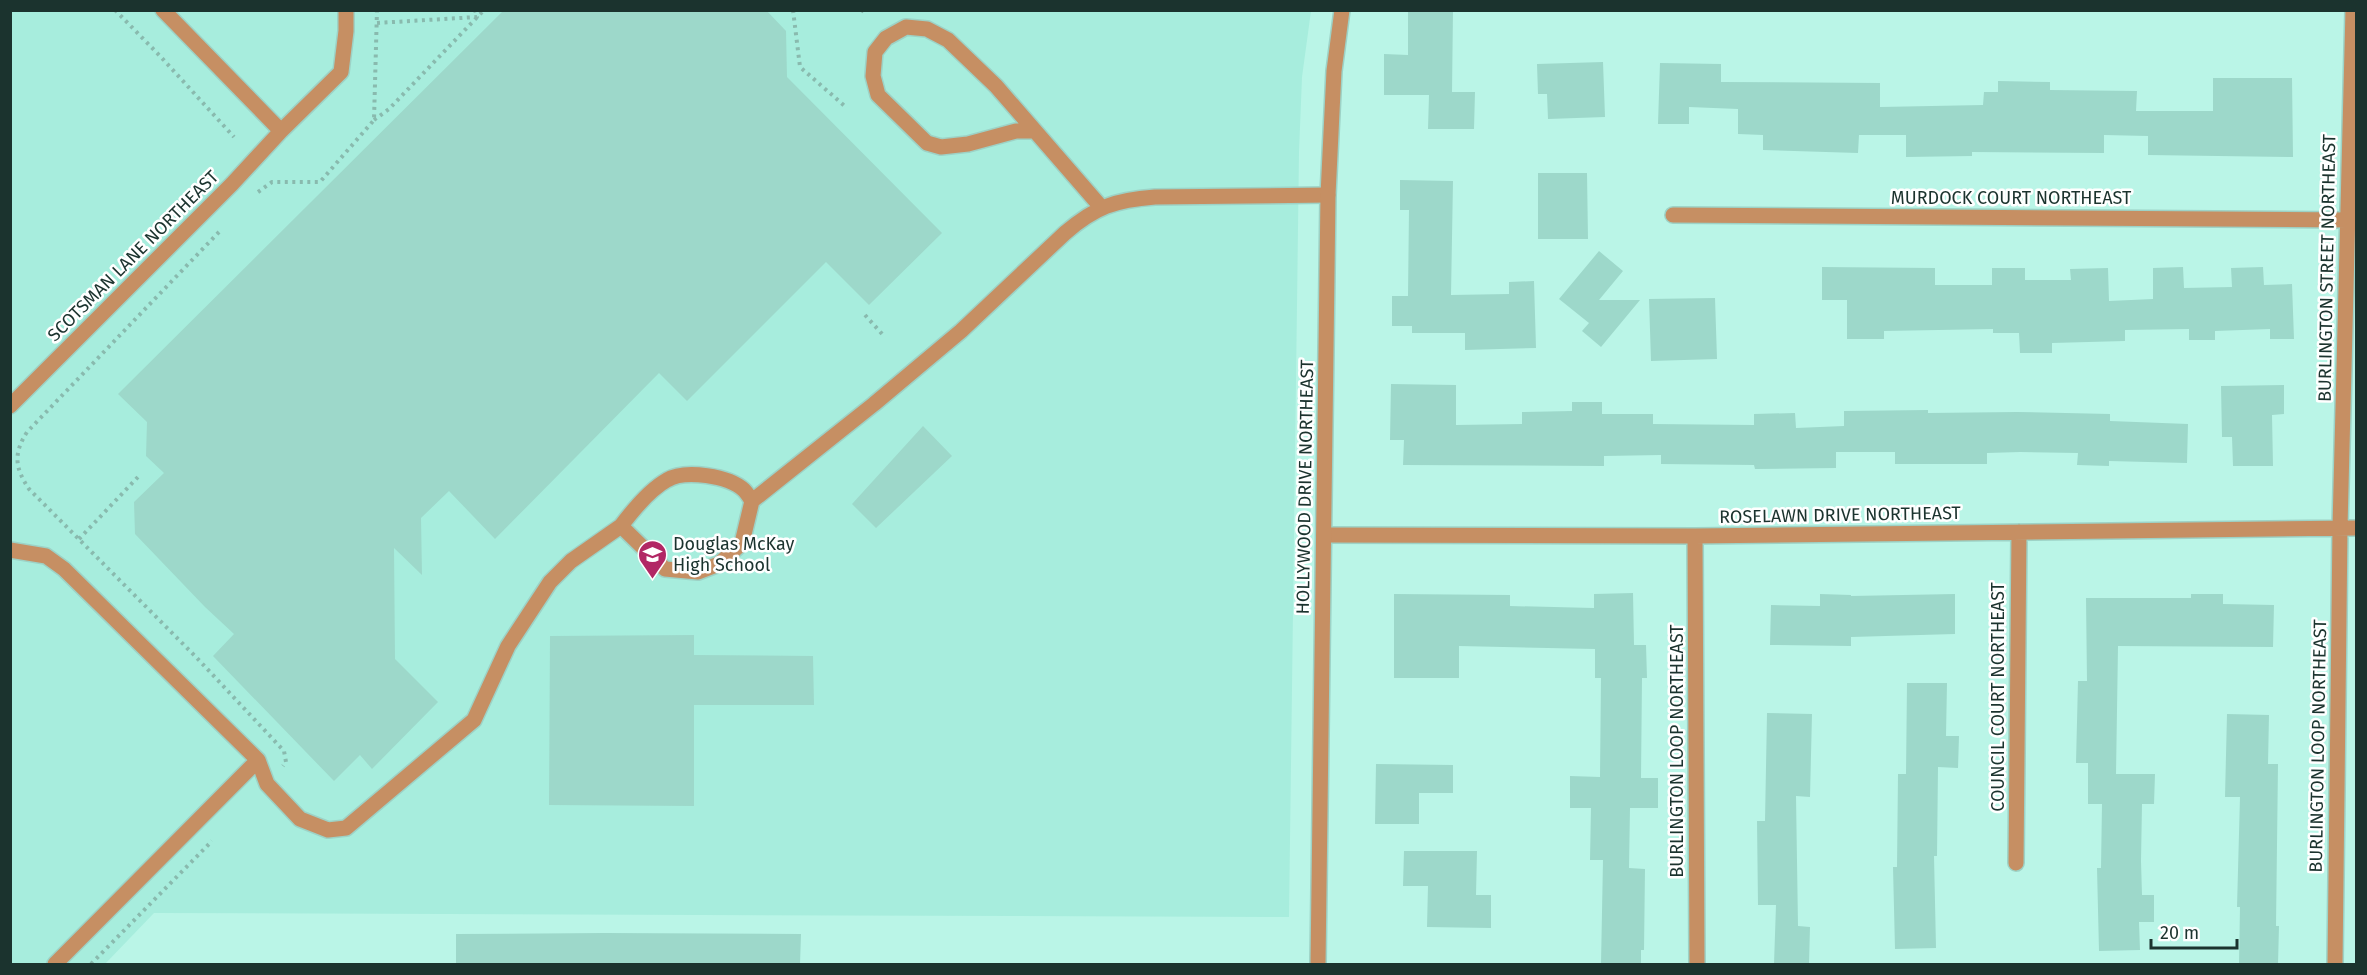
<svg xmlns="http://www.w3.org/2000/svg" width="2367" height="975" font-family="'Fira Sans',sans-serif">
	<rect width="100%" height="100%" fill="#baf5e7"/>
	<path fill="#a7eddd" d="M 10,11 L 1311,11 L 1302,77 L 1299,152 L 1289,917 L 154,913 L 105,964 L 11,964 Z"/>
	<path fill="#9dd8ca" d="M 504,10 L 766,10 L 786,31 L 787,77 L 942,233 L 869,305 L 826,262 L 687,401 L 659,373 L 495,539 L 449,491 L 421,518 L 422,575 L 394,548 L 395,659 L 438,702 L 372,769 L 360,755 L 334,781 L 213,656 L 234,634 L 205,607 L 135,534 L 134,502 L 164,473 L 146,456 L 147,422 L 118,394 Z
		M 1408,10 L 1453,10 L 1452,92 L 1475,92 L 1474,129 L 1428,129 L 1429,95 L 1384,95 L 1384,54 L 1408,55 Z
		M 1603,62 L 1605,117 L 1548,119 L 1547,94 L 1538,94 L 1537,64 Z
		M 1660,63 L 1721,64 L 1721,82 L 1880,83 L 1880,107 L 1983,105 L 1984,92 L 1998,92 L 1998,81 L 2050,82 L 2050,90 L 2137,91 L 2136,111 L 2213,111 L 2213,78 L 2292,78 L 2293,157 L 2148,155 L 2148,136 L 2104,135 L 2104,153 L 1972,152 L 1972,156 L 1906,157 L 1906,135 L 1859,135 L 1858,153 L 1763,150 L 1763,135 L 1738,134 L 1738,109 L 1689,107 L 1689,124 L 1658,124 Z
		M 1538,173 L 1587,173 L 1588,239 L 1538,239 Z
		M 1400,180 L 1453,181 L 1451,295 L 1509,294 L 1509,282 L 1534,281 L 1536,348 L 1465,350 L 1465,333 L 1412,333 L 1412,326 L 1392,326 L 1392,296 L 1408,296 L 1409,210 L 1400,210 Z
		M 1599,251 L 1623,271 L 1599,300 L 1640,300 L 1601,347 L 1582,331 L 1589,323 L 1559,299 Z
		M 1822,267 L 1935,268 L 1935,285 L 1992,285 L 1992,268 L 2025,268 L 2025,280 L 2071,280 L 2070,269 L 2108,268 L 2109,301 L 2153,299 L 2153,268 L 2183,267 L 2184,288 L 2232,287 L 2231,268 L 2263,267 L 2264,285 L 2292,284 L 2294,339 L 2270,339 L 2270,329 L 2215,331 L 2215,340 L 2189,340 L 2189,329 L 2125,330 L 2125,341 L 2052,343 L 2052,353 L 2020,353 L 2019,333 L 1993,333 L 1993,329 L 1884,331 L 1884,339 L 1847,339 L 1847,300 L 1822,300 Z
		M 1715,298 L 1717,359 L 1651,361 L 1649,299 Z
		M 1391,384 L 1456,385 L 1456,425 L 1522,424 L 1522,412 L 1572,411 L 1572,402 L 1602,402 L 1602,414 L 1653,414 L 1653,424 L 1754,425 L 1754,414 L 1795,413 L 1796,428 L 1844,426 L 1844,411 L 1928,410 L 1928,413 L 2017,412 L 2110,414 L 2110,421 L 2188,424 L 2187,463 L 2109,461 L 2109,466 L 2077,465 L 2078,453 L 2020,452 L 1987,453 L 1987,464 L 1895,464 L 1895,452 L 1836,452 L 1836,468 L 1755,469 L 1754,465 L 1661,464 L 1661,455 L 1604,456 L 1604,466 L 1403,465 L 1404,440 L 1390,440 Z
		M 2284,385 L 2284,414 L 2272,415 L 2273,466 L 2233,466 L 2232,437 L 2222,437 L 2221,386 Z
		M 923,426 L 952,456 L 876,528 L 852,504 Z
		M 1633,593 L 1634,645 L 1646,645 L 1647,678 L 1642,678 L 1641,778 L 1658,778 L 1658,808 L 1630,808 L 1629,868 L 1645,869 L 1644,950 L 1641,950 L 1641,964 L 1601,964 L 1603,860 L 1590,860 L 1591,808 L 1570,808 L 1570,776 L 1600,777 L 1601,678 L 1595,678 L 1595,649 L 1459,646 L 1459,678 L 1394,678 L 1394,594 L 1510,595 L 1510,606 L 1594,608 L 1594,594 Z
		M 1820,594 L 1851,595 L 1851,596 L 1955,594 L 1955,634 L 1851,637 L 1851,646 L 1770,645 L 1771,605 L 1820,606 Z
		M 2191,594 L 2223,594 L 2223,604 L 2274,605 L 2273,647 L 2118,646 L 2116,774 L 2155,774 L 2154,804 L 2142,804 L 2141,861 L 2142,895 L 2154,895 L 2154,922 L 2139,922 L 2140,950 L 2099,951 L 2097,868 L 2101,868 L 2102,804 L 2088,804 L 2088,763 L 2076,763 L 2078,681 L 2087,681 L 2086,598 L 2191,598 Z
		M 694,635 L 694,655 L 813,656 L 814,705 L 694,705 L 694,806 L 549,805 L 550,636 Z
		M 1907,683 L 1947,683 L 1946,736 L 1959,736 L 1958,768 L 1938,767 L 1937,856 L 1934,856 L 1936,948 L 1895,949 L 1893,867 L 1897,867 L 1898,774 L 1906,774 Z
		M 1767,713 L 1812,714 L 1810,797 L 1796,796 L 1798,926 L 1810,927 L 1809,964 L 1774,964 L 1776,905 L 1758,905 L 1757,821 L 1765,821 Z
		M 2227,714 L 2269,715 L 2268,764 L 2278,764 L 2276,926 L 2279,926 L 2278,964 L 2239,964 L 2240,907 L 2237,907 L 2240,797 L 2225,797 Z
		M 1376,764 L 1453,765 L 1453,793 L 1419,793 L 1419,824 L 1375,824 Z
		M 1404,851 L 1477,851 L 1476,895 L 1491,895 L 1491,928 L 1427,927 L 1428,886 L 1403,886 Z
		M 604,933 L 801,934 L 800,964 L 456,964 L 456,934 Z"/>
	<g fill="none" stroke-linecap="round" stroke-linejoin="round">
		<defs>
			<path id="service" d="M 163,10 L 281,131 L 341,72 L 346,31 L 346,10
				M 1035,131 L 1016,131 L 968,144 L 941,147 L 927,143 L 878,95 L 873,76 L 875,52 L 886,38 L 906,27 L 927,29 L 948,40 L 996,86 L 1101,207
				M 10,406 L 232,184 L 281,131
				M 752,501 C 750,498 747,493 744,490 C 729,476 685,469 667,480 C 649,490 633,510 621,526 L 665,569 L 698,572 L 719,564 L 742,543 L 752,501 L 874,404 L 961,331 L 1065,233 C 1095,207 1115,200 1155,197 L 1328,195
				M 10,550 L 46,556 L 64,569 L 258,760 L 55,964
				M 258,760 L 267,784 L 300,819 L 328,830 L 346,828 L 474,720 L 508,646 L 550,582 L 571,561 L 621,526"/>
			<path id="minor" d="M 1673,215 L 2348,220
				M 1324,535 L 1695,536 L 2356,528
				M 1695,536 L 1697,964
				M 2016,863 L 2019,532
				M 2335,964 L 2340,527 L 2353,10"/>
			<path id="tertiary" d="M 1318,964 L 1328,195 L 1334,71 L 1342,10"/>
		</defs>
		<use href="#service" stroke="#9dd2c6" stroke-width="18"/>
		<use href="#minor" stroke="#9dd2c6" stroke-width="18"/>
		<use href="#tertiary" stroke="#9dd2c6" stroke-width="18"/>
		<path stroke="#89baae" stroke-width="4" stroke-dasharray="3 4.5" stroke-linecap="butt" d="M 115,10 L 161,57 L 234,137
			M 793,10 L 800,67 L 847,108
			M 861,10 L 865,12
			M 377,23 L 477,17 L 475,10
			M 374,120 L 389,109 L 484,10
			M 258,192 L 272,182 L 320,182 L 374,120 L 377,10
			M 219,232 L 27,432 C 13,454 15,468 29,489 L 196,657 L 284,751 L 286,762 L 283,766
			M 865,315 L 883,335
			M 79,539 L 138,477
			M 91,964 L 212,841"/>
		<use href="#service" stroke="#c68f63" stroke-width="15"/>
		<use href="#minor" stroke="#c68f63" stroke-width="15"/>
		<use href="#tertiary" stroke="#c68f63" stroke-width="15"/>
	</g>
	<defs>
		<symbol id="school-pin" viewBox="-11 -11 22 30"><path d="M0 17L-7.5 6A9.5 9.5 0 1 1 7.5 6Z" fill="#b22765" stroke="#fff"/><path d="M0-5L7-2L0 1L-7-2ZM-4 1L0 2.5L4 1V4Q0 6-4 4Z" fill="#fff"/></symbol>
	</defs>
	<g fill-rule="evenodd">
		<use href="#school-pin" x="636" y="538" width="33" height="45"/>
	</g>
	<g text-anchor="middle" stroke-width="5" stroke-linejoin="round" paint-order="stroke">
		<g font-size="18" fill="#1b332e" stroke="#fff">
			<text x="2011" y="204">MURDOCK COURT NORTHEAST</text>
			<text transform="translate(133 256) rotate(-45)" y="6">SCOTSMAN LANE NORTHEAST</text>
			<text transform="translate(2327 268) rotate(-89)" y="6">BURLINGTON STREET NORTHEAST</text>
			<text transform="translate(1305 487) rotate(-89)" y="6">HOLLYWOOD DRIVE NORTHEAST</text>
			<text transform="translate(1840 515) rotate(-1)" y="6">ROSELAWN DRIVE NORTHEAST</text>
			<text transform="translate(1998 697) rotate(-90)" y="6">COUNCIL COURT NORTHEAST</text>
			<text transform="translate(2318 746) rotate(-89)" y="6">BURLINGTON LOOP NORTHEAST</text>
			<text transform="translate(1677 751) rotate(-90)" y="6">BURLINGTON LOOP NORTHEAST</text>
		</g>
		<g font-size="18" fill="#1b332e" stroke="#fff" text-anchor="start">
			<text x="673" y="550">Douglas McKay<tspan x="673" dy="21">High School</tspan></text>
		</g>
	</g>
	<rect width="2367" height="975" fill="none" stroke="#1b332e" stroke-width="24"/>
	<path d="M2151 939v9h86v-9" fill="none" stroke="#1b332e" stroke-width="3"/>
	<text x="2160" y="939" font-size="18" fill="#1b332e" stroke="#ffffff" stroke-width="4.5" paint-order="stroke">20 m</text>
</svg>
